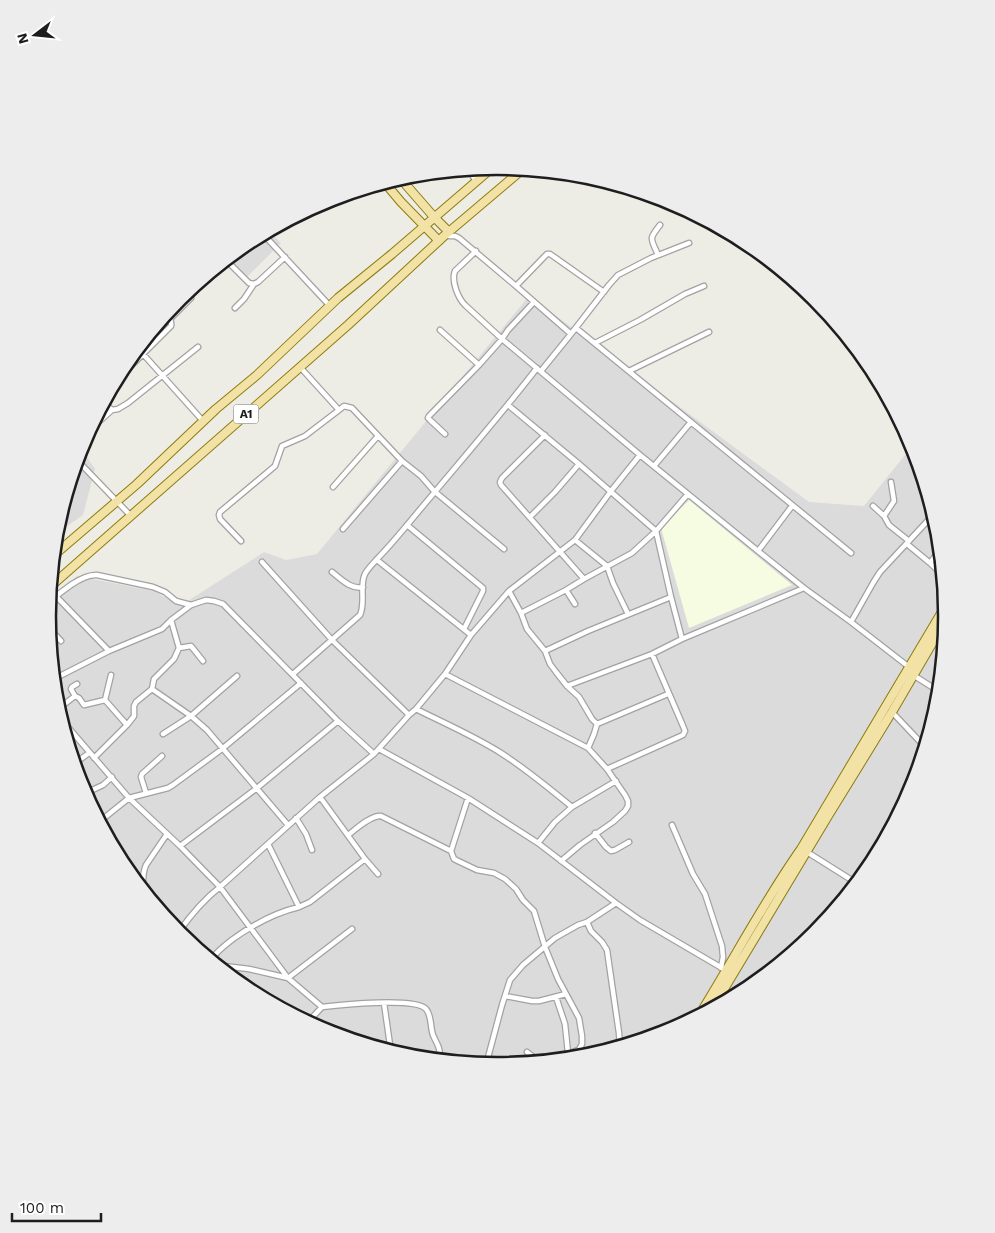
<svg xmlns="http://www.w3.org/2000/svg" width="995" height="1233" font-family="'Work Sans',sans-serif">
	<rect width="100%" height="100%" fill="#eeede5"/>
	<path fill="#dcdbdb" d="M 269,231 L 281,243 L 246,278 L 222,263 L 248,242 Z
		M 529,296 L 809,502 L 864,506 L 913,445 L 939,529 L 947,617 L 939,705 L 913,789 L 871,867 L 815,935 L 747,991 L 669,1032 L 585,1058 L 497,1066 L 409,1058 L 325,1032 L 247,990 L 179,934 L 123,866 L 82,788 L 56,704 L 48,617 L 49,603 L 77,576 L 154,591 L 180,606 L 264,552 L 286,560 L 317,554 Z
		M 81,448 L 95,469 L 83,515 L 56,534 L 56,528 Z"/>
	<path fill="#f6fce1" d="M 689,500 L 792,585 L 689,628 L 661,528 Z"/>
	<g fill="none" stroke-linecap="round" stroke-linejoin="round">
		<defs>
			<path id="street" d="M 468,169 L 476,181
				M 263,234 L 330,306
				M 444,236 L 455,236 L 459,238 L 516,286 L 571,334
				M 476,251 L 455,271 C 451,281 458,298 465,305 L 502,339 L 640,455 L 758,551 L 804,588 L 851,622 L 909,667
				M 658,255 C 651,238 648,240 660,225
				M 226,260 L 249,283 L 254,284 L 258,282 L 285,257
				M 516,286 L 544,257 L 547,254 L 550,254 L 604,292
				M 235,308 L 244,299 L 254,284
				M 170,319 L 191,298
				M 576,328 L 851,553
				M 440,330 L 479,365
				M 595,343 L 640,320 L 685,294 L 704,286
				M 138,348 L 143,354 L 171,326 C 172,321 170,318 166,314
				M 300,367 L 339,410 L 344,406 L 352,408 L 402,461 L 421,476 L 434,491 L 504,549
				M 541,371 L 571,334 L 609,285 L 618,275 L 651,258 L 689,243
				M 629,371 L 709,332
				M 115,382 L 143,354 L 203,421
				M 104,403 L 112,410 L 118,409 L 128,403 L 198,347
				M 508,405 L 579,464 L 656,531 L 671,597 L 682,639 L 804,588
				M 93,427 L 112,410
				M 445,434 L 430,420 L 428,418 L 429,416 L 479,365 L 502,339 L 508,330 L 534,302
				M 545,435 L 502,478 L 500,482 L 501,485 L 584,579
				M 77,460 L 130,515
				M 654,466 L 691,422
				M 333,487 L 378,436
				M 873,506 L 884,516 L 889,525 L 909,541
				M 884,516 L 894,501 L 891,482
				M 530,517 L 555,492 L 579,464
				M 407,525 L 483,588 L 483,591 L 464,629
				M 343,529 L 402,461
				M 575,540 L 607,566 L 613,583 L 628,614
				M 241,541 L 220,519 L 219,515 L 220,512 L 275,466 L 282,446 L 305,436 L 339,410
				M 907,544 L 930,563
				M 941,548 L 930,563 L 943,575
				M 758,551 L 792,506
				M 377,560 L 471,635
				M 262,562 L 332,640 L 409,715
				M 332,572 C 341,579 351,590 363,587
				M 50,590 L 109,651
				M 566,590 L 575,604
				M 49,603 C 60,592 82,574 97,575 L 153,587 L 165,592 L 176,601 L 191,605
				M 521,613 L 566,590 L 584,579 L 632,553 L 656,531 L 688,494
				M 171,620 L 179,648 L 174,659 L 154,679 L 152,689 L 191,716 L 207,730 L 288,825
				M 851,622 L 873,583 L 880,572 L 934,514
				M 48,627 L 61,641
				M 179,648 L 191,646 L 203,661
				M 545,651 L 588,631 L 671,597
				M 293,674 L 360,615 C 366,602 359,586 365,574 C 368,568 373,564 377,559 C 388,548 398,536 408,524 C 451,472 496,421 537,368
				M 445,674 L 471,635 L 509,591
				M 913,675 L 940,692
				M 54,679 L 109,651 L 162,629 L 171,620 L 191,605 L 206,600 L 214,601 L 223,604 L 338,721 L 374,754
				M 77,684 L 72,687 L 71,689 L 75,696 L 79,698 L 84,705 L 105,700
				M 567,686 L 652,654 L 682,639
				M 105,700 L 127,725
				M 105,700 L 111,675
				M 58,709 L 75,696
				M 416,709 C 444,723 474,736 501,753 C 526,769 549,788 572,807 L 555,822 L 538,843
				M 892,712 L 926,748
				M 61,719 L 129,798 L 180,846 L 220,887 L 288,978 L 322,1007
				M 597,724 L 592,719 L 579,697 L 567,686 L 556,672 L 550,664 L 545,651 L 527,629 L 521,613 L 509,591 L 575,540 L 611,491 L 640,455
				M 163,734 L 191,716 L 237,676
				M 588,748 L 594,734 L 597,724 L 668,694
				M 379,749 L 468,798 L 538,843 L 616,903 L 640,920 L 727,971
				M 94,758 L 127,725 L 134,716 L 134,706 L 136,702 L 152,689
				M 74,764 L 89,753
				M 146,793 L 141,777 L 142,774 L 162,756
				M 84,794 L 103,785 L 112,777
				M 572,807 L 616,781
				M 296,818 L 306,834 L 312,850
				M 99,822 L 129,798 L 168,788 L 173,785 L 222,749 L 301,683
				M 672,825 L 693,874 L 705,894 L 722,946 L 723,957 L 721,968
				M 595,833 L 606,847 L 611,851 L 615,850 L 629,842
				M 348,835 C 356,829 371,815 381,816 L 451,851 L 468,798
				M 268,844 L 299,907 L 310,902 L 365,859 L 320,797
				M 180,846 L 257,788 L 338,721
				M 451,851 L 454,859 L 458,861 L 477,870 L 494,873 L 505,879 L 516,889 L 523,900 L 534,911 L 545,947 L 558,979 L 579,1018 L 582,1036 L 582,1044 L 574,1059
				M 807,852 L 858,884
				M 365,859 L 378,874
				M 561,861 L 580,845 L 613,822 L 625,811 L 628,806 L 628,801 L 625,795 L 607,769
				M 143,891 C 143,881 142,874 146,865 L 167,834
				M 616,903 L 587,922 L 591,931 L 602,942 L 607,950 L 619,1033 L 620,1047
				M 178,933 C 190,916 203,900 220,887 L 320,797 L 374,754 L 409,715 L 416,709 L 445,674 L 588,748 L 607,769 L 683,735 L 685,731 L 683,726 L 652,654
				M 211,960 C 217,951 224,946 233,939 C 254,924 274,913 299,907
				M 216,965 L 249,969 L 288,978 L 352,929
				M 505,996 L 532,1001 L 539,1001 L 566,994
				M 556,997 L 565,1024 L 568,1053
				M 384,1003 L 391,1052
				M 307,1023 L 322,1007 C 339,1005 415,997 426,1009 C 432,1016 430,1027 433,1035 C 437,1045 443,1050 437,1061
				M 527,1052 L 540,1062 L 545,1062 L 578,1050
				M 486,1065 L 502,1005 L 510,980 L 523,965 L 555,938 L 578,925 L 587,922"/>
			<path id="primary" d="M 400,178 L 434,217 L 449,232
				M 385,183 L 401,202 L 439,241
				M 53,556 L 137,484 L 216,409 L 257,375 L 338,298 L 392,254 L 493,167
				M 51,586 L 348,325 L 444,236 L 523,169
				M 712,1009 L 828,816 L 892,712 L 947,618
				M 698,1017 C 733,961 763,903 801,849 L 946,605"/>
		</defs>
		<use href="#street" stroke="#a2a2a2" stroke-width="7"/>
		<use href="#primary" stroke="#8b7c0e" stroke-width="10"/>
		<use href="#street" stroke="#fff" stroke-width="4.5"/>
		<use href="#primary" stroke="#f3e2a5" stroke-width="8"/>
	</g>
	<g text-anchor="middle" stroke-width="4" stroke-linejoin="round" paint-order="stroke">
		<rect fill="#fff" stroke="#626262" stroke-width="1" x="233.5" y="404.5" width="25" height="19" rx="4"/>
		<g font-size="12" font-weight="bold" fill="#1e1e1e">
			<text x="246" y="418">A1</text>
		</g>
	</g>
	<path d="M0 0H995V1233H0ZM56 616a441 441 0 1 1 882 0a441 441 0 1 1-882 0Z" fill="#ededed" fill-rule="evenodd"/>
	<path fill="none" stroke="#1e1e1e" stroke-width="2.5" d="M56 616a441 441 0 1 1 882 0a441 441 0 1 1-882 0Z"/>
	<g transform="translate(35 35) rotate(254)" stroke="#ffffff" stroke-width="4" paint-order="stroke">
	<path d="M0-4L9 19L0 12L-9 19Z" fill="#1e1e1e"/>
	<text y="-8" font-size="14" font-weight="bold" text-anchor="middle" fill="#1e1e1e">N</text>
	</g>
	<path d="M12 1213v8h89v-8" fill="none" stroke="#1e1e1e" stroke-width="2.5"/>
	<text x="20" y="1213" font-size="15" fill="#1e1e1e" stroke="#ffffff" stroke-width="4" paint-order="stroke">100 m</text>
</svg>
